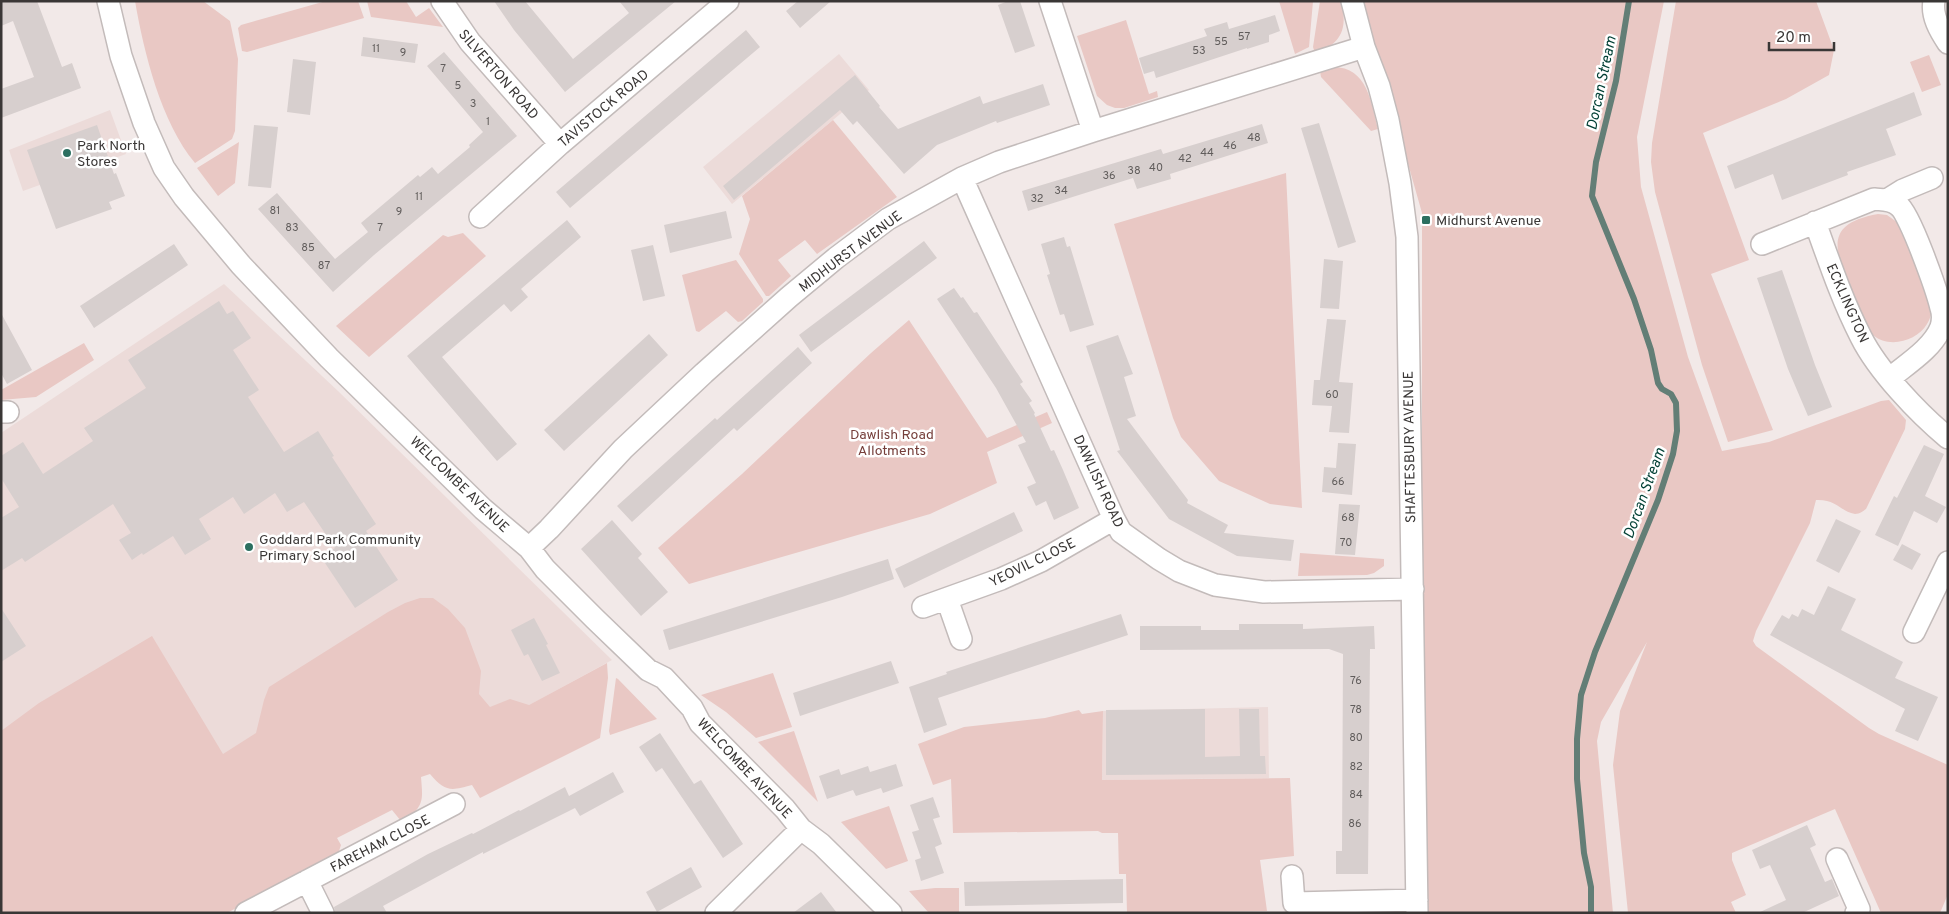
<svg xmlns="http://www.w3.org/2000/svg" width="1949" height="914" font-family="Overpass,sans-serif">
	<rect width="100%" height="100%" fill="#f2e9e8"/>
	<path fill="#ecdbd9" d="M 839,54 L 869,90 L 732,204 L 703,167 Z
		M 110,110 L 126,154 L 23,191 L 9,150 Z
		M 224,284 L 338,391 L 612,660 L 148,913 L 1,913 L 1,433 Z
		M 1268,707 L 1269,778 L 1102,780 L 1103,711 Z"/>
	<path fill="#e9c8c4" d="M 135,1 L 203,1 L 230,21 L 238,59 L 235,131 L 232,139 L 195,163 C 161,122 144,53 135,1 Z
		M 326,1 L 358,1 L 364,18 L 247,52 L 242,51 L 238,28 L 241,25 Z
		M 367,1 L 406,1 L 416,17 L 429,8 L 443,27 L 371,17 Z
		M 1279,1 L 1313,1 L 1309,47 L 1295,54 Z
		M 1320,1 L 1341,1 C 1348,28 1342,44 1315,53 L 1313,47 Z
		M 1362,1 L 1664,1 L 1637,137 L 1641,187 L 1688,357 L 1722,451 L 1769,442 L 1881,401 L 1889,400 L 1906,420 L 1905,429 L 1866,509 C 1863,511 1860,514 1855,514 C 1841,512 1837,499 1816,500 L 1810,523 L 1756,631 L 1753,641 L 1756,646 L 1869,728 L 1879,734 L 1948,765 L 1948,894 L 1940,913 L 1881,913 L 1835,809 L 1732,853 L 1732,860 L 1746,895 L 1731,902 L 1736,913 L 1628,913 L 1613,765 L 1620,711 L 1647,642 L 1601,722 L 1597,741 L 1613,913 L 1425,913 L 1422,759 L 1422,213 Z
		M 1676,1 L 1816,1 L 1834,50 L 1829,75 L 1786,99 L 1703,133 L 1749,260 L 1711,274 L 1773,430 L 1728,442 L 1702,365 L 1655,192 L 1651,162 L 1652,143 Z
		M 1126,20 L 1149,94 L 1157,91 L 1158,97 L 1124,108 L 1115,108 L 1107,105 L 1097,96 L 1077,36 Z
		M 1929,55 L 1941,85 L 1922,92 L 1910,62 Z
		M 1333,67 C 1368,67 1371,103 1378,129 L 1371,131 L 1321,77 L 1320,71 Z
		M 833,120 L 897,197 L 817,254 L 805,240 L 778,260 L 791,276 L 769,296 L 766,296 L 739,254 L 750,219 L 742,196 Z
		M 239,142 L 235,183 L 218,196 L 197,168 Z
		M 1286,173 L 1302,508 L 1270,504 L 1219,481 L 1181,437 L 1173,418 L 1114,224 Z
		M 1878,214 L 1887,215 L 1901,225 L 1932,306 C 1931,313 1931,318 1927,324 C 1917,341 1889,349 1873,335 C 1861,324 1856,305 1851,290 C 1835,250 1823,224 1878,214 Z
		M 463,233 L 486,256 L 369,357 L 336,326 L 443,235 L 448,237 Z
		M 736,260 L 763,299 L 763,302 L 742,321 L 738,322 L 726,311 L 699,332 L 696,331 L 682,275 Z
		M 909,320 L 987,438 L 1047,412 L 1052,423 L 987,452 L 997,483 L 930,514 L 689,584 L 658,548 L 742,474 L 871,353 Z
		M 84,343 L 94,360 L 36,397 L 1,400 L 1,390 Z
		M 1300,553 L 1384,559 L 1384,566 L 1374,573 L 1367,575 L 1298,576 Z
		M 420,598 L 433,598 L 448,609 L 465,628 L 481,671 L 479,694 L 490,707 L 510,699 L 529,705 L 607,663 L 608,678 L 600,738 L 480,798 L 472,785 C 451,791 445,792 430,774 L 421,777 C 423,801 424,805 405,821 L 401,821 L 392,810 L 337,838 L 341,845 L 338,854 L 227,913 L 1,913 L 1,731 L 39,703 L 152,636 L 223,754 L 256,733 L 264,700 L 269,687 L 388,612 L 405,603 Z
		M 773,673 L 792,727 L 756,738 L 726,712 L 701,695 Z
		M 616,678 L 618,679 L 657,719 L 610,735 L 609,731 Z
		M 1079,710 L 1082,714 L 1103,711 L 1102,780 L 1290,778 L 1294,856 L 1260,860 L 1267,911 L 1127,913 L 1126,874 L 1119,874 L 1118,833 L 1102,833 L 1098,831 L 953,833 L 951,779 L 933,785 L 918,744 L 964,727 L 1045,718 Z
		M 794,731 L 818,802 L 758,742 Z
		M 889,806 L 908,861 L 886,869 L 841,822 Z
		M 935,888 L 959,888 L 959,913 L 929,913 L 909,891 Z"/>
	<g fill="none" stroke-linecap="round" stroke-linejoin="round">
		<path stroke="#637e76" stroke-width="6" d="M 1591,913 L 1591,887 L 1584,853 L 1577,779 L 1577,739 L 1581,695 L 1595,652 L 1658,500 L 1673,454 L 1677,431 L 1676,403 L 1671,394 L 1662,389 L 1658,383 L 1651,350 L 1634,299 L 1592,196 L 1596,162 L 1616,81 L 1629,1"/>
	</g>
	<path fill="#d7cfce" d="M 1,1 L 37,1 L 62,67 L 72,63 L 81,88 L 1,118 L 1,89 L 34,77 L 13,21 L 1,26 Z
		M 494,1 L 525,1 L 573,59 L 629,13 L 619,1 L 676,1 L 565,92 L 514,30 Z
		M 798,1 L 831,1 L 800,28 L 786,11 Z
		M 1008,1 L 1020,1 L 1035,46 L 1015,53 L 998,5 Z
		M 1275,15 L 1280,31 L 1269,35 L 1269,42 L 1247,49 L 1247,48 L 1156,78 L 1154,71 L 1144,74 L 1139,58 L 1207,36 L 1204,29 L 1227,22 L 1229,29 Z
		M 746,30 L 760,47 L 570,208 L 556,192 Z
		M 363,37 L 418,44 L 415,63 L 361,56 Z
		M 444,52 L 517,136 L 374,255 L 333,292 L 258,209 L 277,193 L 335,259 L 368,232 L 361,223 L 418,175 L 420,177 L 432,167 L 438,174 L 470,147 L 469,145 L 483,132 L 427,66 Z
		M 293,59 L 316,62 L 310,115 L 287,112 Z
		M 855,75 L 880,106 L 879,107 L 898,129 L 980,96 L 983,104 L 1043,84 L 1050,105 L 997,123 L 996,121 L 937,145 L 904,174 L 857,121 L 853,125 L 840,110 L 734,200 L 723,186 Z
		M 1914,92 L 1922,115 L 1886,129 L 1896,155 L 1847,172 L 1848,175 L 1782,200 L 1773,174 L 1735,189 L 1727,166 Z
		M 1319,123 L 1356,242 L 1338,248 L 1301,128 Z
		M 1262,124 L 1268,143 L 1170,174 L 1171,179 L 1137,189 L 1133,178 L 1028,211 L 1022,191 L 1161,149 L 1163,154 Z
		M 97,125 L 114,174 L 116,173 L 125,196 L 109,202 L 112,209 L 56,229 L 27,150 Z
		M 254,125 L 278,127 L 271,188 L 248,186 Z
		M 726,211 L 732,238 L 670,253 L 664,225 Z
		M 567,220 L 581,237 L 521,289 L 528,297 L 511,312 L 504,304 L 442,357 L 517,444 L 497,461 L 407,356 Z
		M 1064,237 L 1067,247 L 1070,246 L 1094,325 L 1070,332 L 1064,314 L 1060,315 L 1047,275 L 1050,274 L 1041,244 Z
		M 924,241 L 937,258 L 811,352 L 799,335 Z
		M 174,244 L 188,265 L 94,328 L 80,306 Z
		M 653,245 L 665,296 L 643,301 L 631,250 Z
		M 1324,259 L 1343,261 L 1339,309 L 1320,308 Z
		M 1782,270 L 1815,365 L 1832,407 L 1808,416 L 1788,369 L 1757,278 Z
		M 954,288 L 961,298 L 963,297 L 974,313 L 977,312 L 1023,382 L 1020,384 L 1032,401 L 1029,403 L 1035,413 L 1034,414 L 1051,451 L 1054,450 L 1063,470 L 1079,508 L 1054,520 L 1046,501 L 1036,506 L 1027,487 L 1036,483 L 1018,445 L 1026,442 L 996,388 L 937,299 Z
		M 219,301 L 227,314 L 233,311 L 251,338 L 233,350 L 259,390 L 248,397 L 284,452 L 318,431 L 334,456 L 332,457 L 376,524 L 366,531 L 398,580 L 355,608 L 321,557 L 335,548 L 304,502 L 287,512 L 275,493 L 244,514 L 233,497 L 199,519 L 211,539 L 185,555 L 173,536 L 143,555 L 142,553 L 132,560 L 119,540 L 131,533 L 113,504 L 25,562 L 22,558 L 1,571 L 1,518 L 19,507 L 1,478 L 1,456 L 23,442 L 43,474 L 93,441 L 84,428 L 146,388 L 128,360 Z
		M 1,313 L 32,370 L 7,384 L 1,373 Z
		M 1327,319 L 1346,320 L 1339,382 L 1353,383 L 1349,433 L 1329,432 L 1332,406 L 1312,405 L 1314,380 L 1320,380 Z
		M 649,334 L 668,355 L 564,451 L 544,430 Z
		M 1118,335 L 1133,374 L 1124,377 L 1136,416 L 1127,419 L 1188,500 L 1187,503 L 1228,525 L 1224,533 L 1294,540 L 1291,561 L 1237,556 L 1169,519 L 1117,451 L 1120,450 L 1086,346 Z
		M 798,347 L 812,363 L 737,431 L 734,428 L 632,522 L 617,506 L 715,418 L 717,420 Z
		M 1338,443 L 1356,444 L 1352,495 L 1322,492 L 1324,467 L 1336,468 Z
		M 1924,445 L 1944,454 L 1925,496 L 1946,507 L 1937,523 L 1914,511 L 1898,546 L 1875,535 L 1894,496 L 1897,498 Z
		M 1339,504 L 1360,505 L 1355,555 L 1335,554 Z
		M 1014,512 L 1023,531 L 904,588 L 895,569 Z
		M 1836,519 L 1861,531 L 1839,573 L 1816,561 Z
		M 612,520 L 642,554 L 638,558 L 668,592 L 641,616 L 581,549 Z
		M 1902,544 L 1921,554 L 1912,570 L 1893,560 Z
		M 888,559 L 894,579 L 842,597 L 669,650 L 663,630 Z
		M 1828,586 L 1856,599 L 1841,630 L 1903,662 L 1895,678 L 1938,697 L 1918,741 L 1895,731 L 1905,709 L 1770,635 L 1782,615 L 1789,619 L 1792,614 L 1798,617 L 1802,609 L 1814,615 Z
		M 1,608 L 26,646 L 1,662 Z
		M 1121,614 L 1128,635 L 938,698 L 947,725 L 924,733 L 909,687 L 947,674 L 946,672 Z
		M 534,618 L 548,644 L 546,645 L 560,673 L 542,681 L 528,654 L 524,656 L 511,630 Z
		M 1239,624 L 1303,624 L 1303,629 L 1374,626 L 1375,649 L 1370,649 L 1368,874 L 1336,874 L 1336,851 L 1342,851 L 1343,654 L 1329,649 L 1140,650 L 1140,626 L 1201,626 L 1201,630 L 1239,630 Z
		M 891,661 L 899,683 L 800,716 L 793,693 Z
		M 1205,709 L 1205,757 L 1240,756 L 1239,709 L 1259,709 L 1260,756 L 1265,756 L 1266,774 L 1106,775 L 1106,710 Z
		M 660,733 L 694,784 L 701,780 L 743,844 L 723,858 L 662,768 L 656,772 L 639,747 Z
		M 896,764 L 903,786 L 883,793 L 881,788 L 856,796 L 853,790 L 827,799 L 819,776 L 839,769 L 841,775 L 868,766 L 870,772 Z
		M 613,772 L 624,792 L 580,816 L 575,808 L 483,854 L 483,852 L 383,906 L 387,913 L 335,913 L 334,907 L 428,854 L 472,833 L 473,834 L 519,810 L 520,811 L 565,787 L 569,796 Z
		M 933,797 L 940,817 L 933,819 L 942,844 L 935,847 L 944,873 L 921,881 L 915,860 L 921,858 L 912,832 L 919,830 L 910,805 Z
		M 1807,825 L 1816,845 L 1810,848 L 1825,882 L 1832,879 L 1839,896 L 1802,913 L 1758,913 L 1786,900 L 1770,865 L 1760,869 L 1752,850 Z
		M 691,867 L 702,887 L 657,912 L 646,892 Z
		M 1123,879 L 1123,903 L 965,906 L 964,882 Z
		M 821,892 L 837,913 L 793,913 Z"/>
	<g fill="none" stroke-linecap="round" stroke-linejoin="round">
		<defs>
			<path id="minor" d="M 108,1 L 121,56 L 144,123 L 164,168 L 184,197 L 241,265 L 329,358 L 483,509 L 529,548 L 545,569 L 595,619 L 648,670 L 664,678 L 692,708 L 700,723 L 785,809 L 801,829 L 821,844 L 891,913
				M 442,1 L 470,42 L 560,144
				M 1050,1 L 1093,131
				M 1352,1 L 1364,47 L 1379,86 L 1388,120 L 1400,183 L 1407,237 L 1417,913
				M 1934,1 C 1931,16 1940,31 1948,43
				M 962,178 L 1114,519 L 1121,532 L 1159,559 L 1179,571 L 1215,585 L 1264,592 L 1413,589
				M 1887,200 L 1903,190 L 1932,178
				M 480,217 L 560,144 L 728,1
				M 1815,222 C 1829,261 1842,300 1861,337 C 1878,371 1918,413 1948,438
				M 1762,244 L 1874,199 C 1883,200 1892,199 1899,206 C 1910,214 1937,291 1941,308 C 1943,314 1943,320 1941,327 C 1933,348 1907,364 1890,378
				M 1,412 L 8,412
				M 529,548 L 549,529 L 623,449 L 704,373 L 789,297 L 836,258 L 888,219 L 962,178 L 999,162 L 1093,131 L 1364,47
				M 947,599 L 961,639
				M 923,607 L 1001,579 L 1041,561 L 1114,519
				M 1914,632 L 1948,562
				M 1837,859 L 1859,909 L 1856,913
				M 1292,876 L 1294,903 L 1417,900
				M 307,881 L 323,913
				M 246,913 L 454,804
				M 716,913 L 801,829"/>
		</defs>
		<use href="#minor" stroke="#c3bbba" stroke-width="24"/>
		<use href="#minor" stroke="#fff" stroke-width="21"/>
	</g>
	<g fill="#2c6f60" stroke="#fff" stroke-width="2">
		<circle cx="67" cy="153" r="5"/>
		<rect x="1421" y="215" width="10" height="10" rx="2.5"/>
		<circle cx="249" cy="547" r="5"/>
	</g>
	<g text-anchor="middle" stroke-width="5" stroke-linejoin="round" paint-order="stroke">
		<g font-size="11" fill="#615d5c">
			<text x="1244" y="40">57</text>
			<text x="1221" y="45">55</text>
			<text x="376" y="52">11</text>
			<text x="1199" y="54">53</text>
			<text x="403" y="56">9</text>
			<text x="443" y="72">7</text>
			<text x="458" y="89">5</text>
			<text x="473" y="107">3</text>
			<text x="488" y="125">1</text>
			<text x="1254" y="141">48</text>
			<text x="1230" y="149">46</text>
			<text x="1207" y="156">44</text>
			<text x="1185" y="162">42</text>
			<text x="1156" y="171">40</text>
			<text x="1134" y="174">38</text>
			<text x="1109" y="179">36</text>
			<text x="1061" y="194">34</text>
			<text x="419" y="200">11</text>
			<text x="1037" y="202">32</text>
			<text x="275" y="214">81</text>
			<text x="399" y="215">9</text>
			<text x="292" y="231">83</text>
			<text x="380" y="231">7</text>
			<text x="308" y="251">85</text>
			<text x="324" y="269">87</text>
			<text x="1332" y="398">60</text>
			<text x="1338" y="485">66</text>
			<text x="1348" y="521">68</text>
			<text x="1346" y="546">70</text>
			<text x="1356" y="684">76</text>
			<text x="1356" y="713">78</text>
			<text x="1356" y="741">80</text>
			<text x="1356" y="770">82</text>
			<text x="1356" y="798">84</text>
			<text x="1355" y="827">86</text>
		</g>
		<g font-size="14" fill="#3a3736" stroke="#fff">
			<text transform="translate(499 74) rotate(49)" y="5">SILVERTON ROAD</text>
			<text transform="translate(603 108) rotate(-40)" y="5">TAVISTOCK ROAD</text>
			<text transform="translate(850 251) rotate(-37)" y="5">MIDHURST AVENUE</text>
			<text transform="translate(1848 303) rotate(66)" y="5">ECKLINGTON</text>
			<text transform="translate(1409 447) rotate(-91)" y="5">SHAFTESBURY AVENUE</text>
			<text transform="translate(1099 481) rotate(65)" y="5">DAWLISH ROAD</text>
			<text transform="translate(460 484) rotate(44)" y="5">WELCOMBE AVENUE</text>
			<text transform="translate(1032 562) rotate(-26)" y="5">YEOVIL CLOSE</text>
			<text transform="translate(745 768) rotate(47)" y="5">WELCOMBE AVENUE</text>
			<text transform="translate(380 843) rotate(-27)" y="5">FAREHAM CLOSE</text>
		</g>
		<g font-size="14" fill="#3a3736" stroke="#fff" text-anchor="start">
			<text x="77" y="150">Park North<tspan x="77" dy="16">Stores</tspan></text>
			<text x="1436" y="225">Midhurst Avenue</text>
			<text x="259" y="544">Goddard Park Community<tspan x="259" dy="16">Primary School</tspan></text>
		</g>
		<g font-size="14" fill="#753e3a" stroke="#fff">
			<text x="892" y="439">Dawlish Road<tspan x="892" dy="16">Allotments</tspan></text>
		</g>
		<g font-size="15" font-style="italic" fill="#003f34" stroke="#fff">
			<text transform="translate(1601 83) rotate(-78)" y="5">Dorcan Stream</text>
			<text transform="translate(1644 493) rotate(-70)" y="5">Dorcan Stream</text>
		</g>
	</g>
	<rect width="1949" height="914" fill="none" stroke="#3a3736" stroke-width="5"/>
	<path d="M1769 42v8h65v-8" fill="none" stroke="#3a3736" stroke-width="2.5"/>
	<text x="1776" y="42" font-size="15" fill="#3a3736" stroke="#ffffff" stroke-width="4" paint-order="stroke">20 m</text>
</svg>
